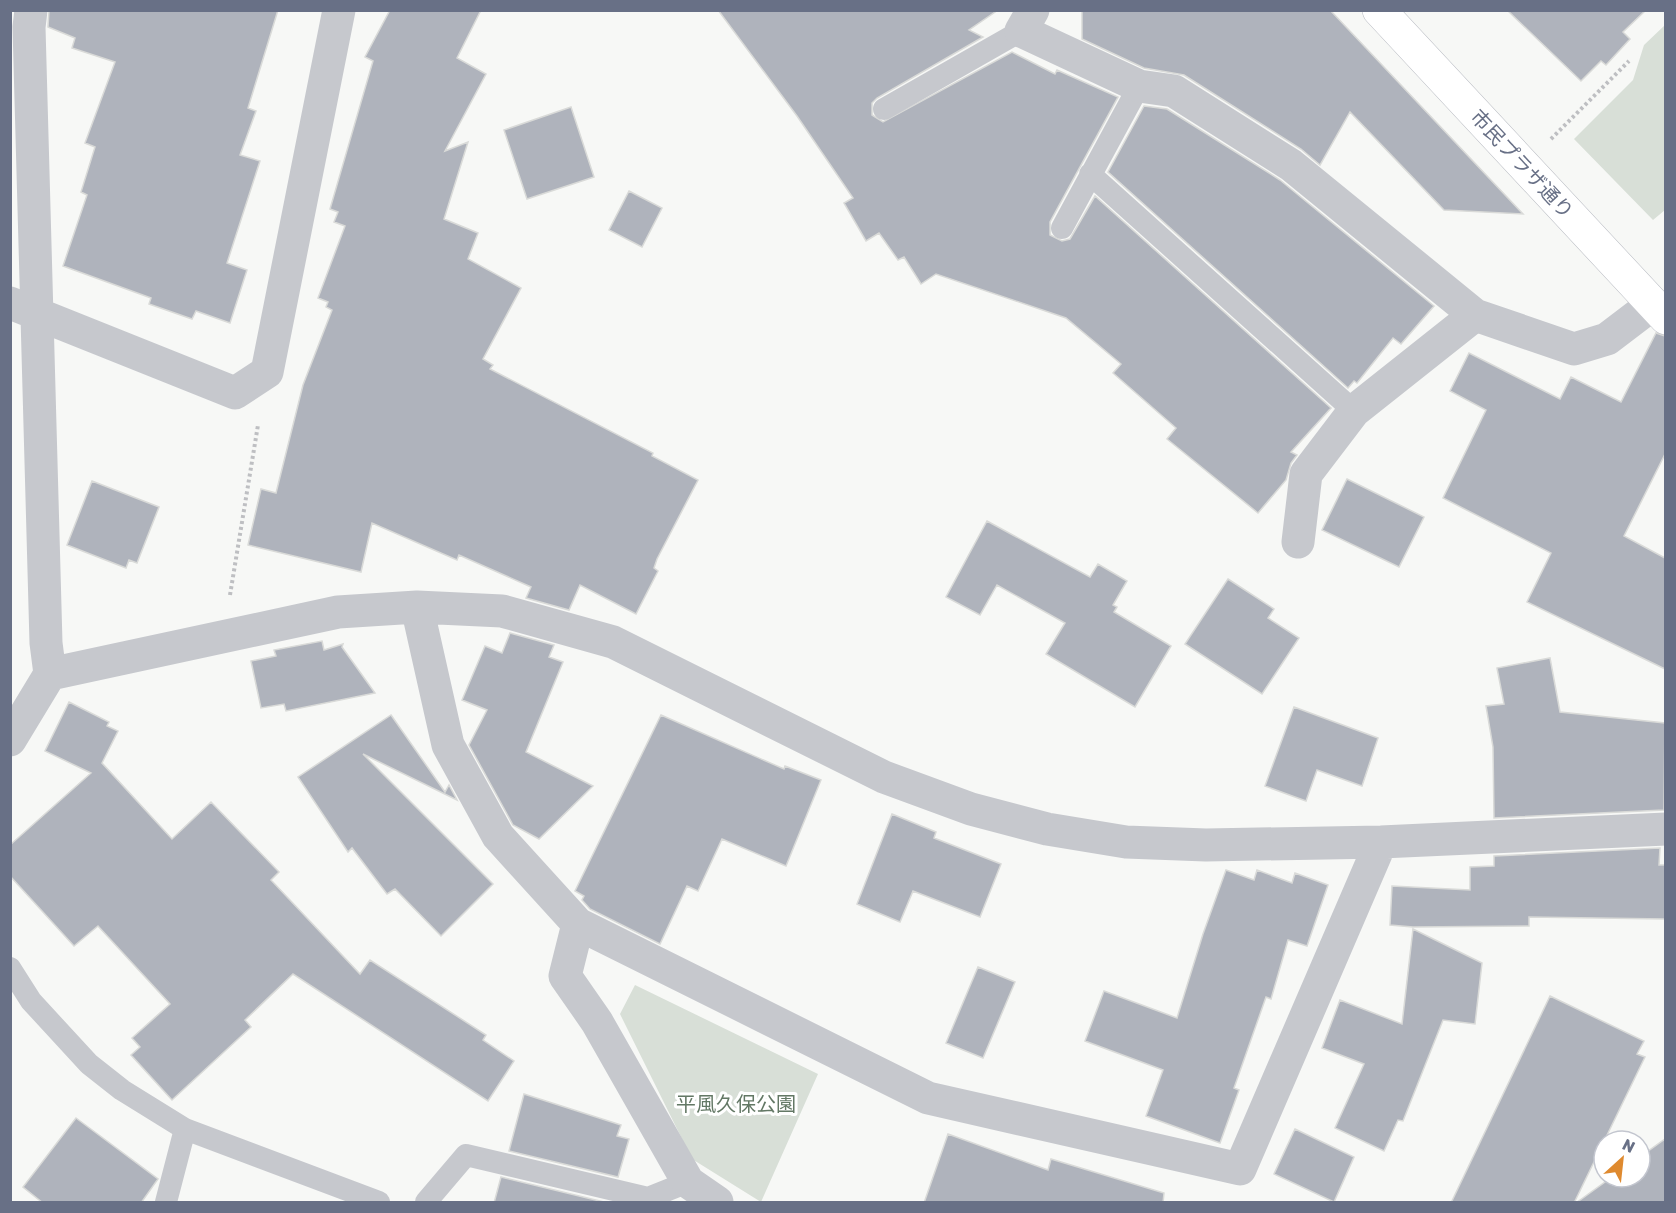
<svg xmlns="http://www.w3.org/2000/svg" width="1676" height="1213" font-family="Rubik,'Noto Sans JP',sans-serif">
	<rect width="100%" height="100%" fill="#f7f8f6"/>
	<path fill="#d8dfd7" d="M 1665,25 L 1665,210 L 1653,220 L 1574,139 L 1633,80 L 1644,45 Z
		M 635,985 L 818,1074 L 761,1202 L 692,1159 L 620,1014 Z"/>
	<path fill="#afb3bc" stroke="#d9dad8" stroke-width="1.5" d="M 49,10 L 278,10 L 248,108 L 256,111 L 240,155 L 260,161 L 227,263 L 247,270 L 230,323 L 196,311 L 192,319 L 149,304 L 151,298 L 63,266 L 87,195 L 81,192 L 95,147 L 85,143 L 115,62 L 72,48 L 75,38 L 48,27 Z
		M 390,10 L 481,10 L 457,58 L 486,74 L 445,151 L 468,142 L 444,219 L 478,233 L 468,259 L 521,288 L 483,359 L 493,365 L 490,369 L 653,453 L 652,456 L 698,480 L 657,559 L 654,568 L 658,571 L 636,614 L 580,585 L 569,610 L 526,598 L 531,587 L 459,555 L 457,560 L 372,523 L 361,572 L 248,545 L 261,489 L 276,493 L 303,385 L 332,310 L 326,307 L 328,302 L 318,298 L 345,226 L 334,222 L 338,212 L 330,209 L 373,61 L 365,57 Z
		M 718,10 L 998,10 L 969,30 L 983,37 L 877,98 L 872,103 L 872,115 L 883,122 L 1012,52 L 1055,74 L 1057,70 L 1118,97 L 1050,222 L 1050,235 L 1062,241 L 1070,239 L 1095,196 L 1331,408 L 1291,452 L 1297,455 L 1291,463 L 1286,480 L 1258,513 L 1167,439 L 1176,428 L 1113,373 L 1121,364 L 1066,318 L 936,274 L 921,284 L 904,257 L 898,260 L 879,233 L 866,241 L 844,203 L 853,198 L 797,116 Z
		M 1082,10 L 1330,10 L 1523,214 L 1444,210 L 1350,112 L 1320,165 L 1301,149 L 1184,75 L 1144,68 L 1082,39 Z
		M 1507,10 L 1646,10 L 1623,32 L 1630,39 L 1606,65 L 1601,61 L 1581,81 Z
		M 1144,106 L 1167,109 L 1280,180 L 1434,306 L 1401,344 L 1393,338 L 1357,383 L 1354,381 L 1348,388 L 1108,172 Z
		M 571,107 L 594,177 L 527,199 L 504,130 Z
		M 629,191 L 662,208 L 642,247 L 609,230 Z
		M 1656,333 L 1665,336 L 1665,454 L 1624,536 L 1665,558 L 1665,669 L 1527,602 L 1551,553 L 1443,498 L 1486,410 L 1450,391 L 1469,353 L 1560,399 L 1571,377 L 1621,402 Z
		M 1347,479 L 1424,517 L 1399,567 L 1322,530 Z
		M 92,481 L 159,507 L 137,563 L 129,560 L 126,568 L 67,545 Z
		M 987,521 L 1090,577 L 1098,564 L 1127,581 L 1113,605 L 1117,607 L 1114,612 L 1171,646 L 1135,707 L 1046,654 L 1065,623 L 997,585 L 980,615 L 946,597 Z
		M 1228,579 L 1274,609 L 1268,618 L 1299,638 L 1262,694 L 1185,644 Z
		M 510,633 L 554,645 L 549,657 L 563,662 L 526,752 L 593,786 L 539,839 L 513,825 L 469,745 L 487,710 L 462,700 L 485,646 L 502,653 Z
		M 322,641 L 324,650 L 343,644 L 342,647 L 375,693 L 286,711 L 284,704 L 261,708 L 251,661 L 276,656 L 274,650 Z
		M 1550,658 L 1560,712 L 1665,723 L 1664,810 L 1494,818 L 1493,747 L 1486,706 L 1504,704 L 1497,668 Z
		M 69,702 L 109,722 L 107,726 L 118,731 L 102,763 L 172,839 L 211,802 L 279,872 L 271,880 L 360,974 L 370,960 L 486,1035 L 483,1040 L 514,1061 L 488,1101 L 293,974 L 245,1020 L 251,1027 L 172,1100 L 131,1055 L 140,1047 L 132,1038 L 170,1004 L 98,926 L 74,946 L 10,876 L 10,845 L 91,773 L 45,751 Z
		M 1294,707 L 1378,738 L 1362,786 L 1317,770 L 1306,801 L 1265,786 Z
		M 391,715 L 445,792 L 449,785 L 457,800 L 363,754 L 493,884 L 441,936 L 395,889 L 387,894 L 352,848 L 348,852 L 298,777 Z
		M 661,715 L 784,769 L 785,766 L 821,780 L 786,866 L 722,839 L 698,891 L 687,886 L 660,944 L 590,909 L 582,900 L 584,896 L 575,891 Z
		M 892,814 L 936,832 L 934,838 L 1001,864 L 980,917 L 913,891 L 900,922 L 857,904 Z
		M 1660,848 L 1659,865 L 1665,865 L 1665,919 L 1529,917 L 1529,926 L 1413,927 L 1390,925 L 1392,886 L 1470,890 L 1470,867 L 1494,866 L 1494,856 Z
		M 1226,870 L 1254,880 L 1257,870 L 1292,883 L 1295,873 L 1328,885 L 1307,946 L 1288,940 L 1271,999 L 1266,997 L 1234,1088 L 1239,1090 L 1220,1143 L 1146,1116 L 1163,1070 L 1085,1041 L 1104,991 L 1177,1018 L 1203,934 Z
		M 1413,929 L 1482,963 L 1475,1024 L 1443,1020 L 1403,1121 L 1398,1120 L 1384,1151 L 1335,1128 L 1364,1064 L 1322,1048 L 1340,1000 L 1402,1024 Z
		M 978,967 L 1015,982 L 983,1058 L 946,1043 Z
		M 1550,996 L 1644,1041 L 1637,1054 L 1645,1057 L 1574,1203 L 1451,1203 Z
		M 524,1094 L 621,1125 L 617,1136 L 629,1139 L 618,1177 L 509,1151 Z
		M 76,1118 L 158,1179 L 141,1203 L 43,1203 L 23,1187 Z
		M 1295,1129 L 1354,1157 L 1334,1202 L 1274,1174 Z
		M 948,1134 L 1048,1170 L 1051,1159 L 1164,1193 L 1163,1203 L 924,1203 Z
		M 1665,1139 L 1665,1203 L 1576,1203 L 1612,1177 L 1640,1177 L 1640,1157 Z
		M 501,1177 L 608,1203 L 494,1203 Z"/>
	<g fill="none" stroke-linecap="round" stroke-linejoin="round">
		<defs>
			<path id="secondary" d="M 1379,10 L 1666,318"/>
		</defs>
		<use href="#secondary" stroke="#b8bbc2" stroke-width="34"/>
		<path stroke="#bebfc2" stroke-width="4" stroke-dasharray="3 3" stroke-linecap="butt" d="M 1551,139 L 1629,61
			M 230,595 L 258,425"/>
		<path stroke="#c6c8cd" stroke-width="22" d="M 884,109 L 1021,31
			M 1090,174 L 1354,411
			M 1062,228 L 1139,86
			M 10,968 L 31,1001 L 89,1064 L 122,1090 L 185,1129 L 379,1202
			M 166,1202 L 185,1129
			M 426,1202 L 466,1155 L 648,1198 L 688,1182"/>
		<path stroke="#c6c8cd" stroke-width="33" d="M 1033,10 L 1021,31 L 1139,86 L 1174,91 L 1291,165 L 1475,315
			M 10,303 L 235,393 L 267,372 L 339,10
			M 1298,542 L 1306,474 L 1354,411 L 1475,315 L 1574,349 L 1607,339 L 1653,304
			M 417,607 L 448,745 L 498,836 L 578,924 L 565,976 L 597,1022 L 688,1182 L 717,1202
			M 50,674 L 338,612 L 417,607 L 502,611 L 613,642 L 884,777 L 971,809 L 1047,829 L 1126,842 L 1206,845 L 1381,842 L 1666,829
			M 10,740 L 50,674 L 46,643 L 29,27 L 31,10
			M 578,924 L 928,1098 L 1240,1169 L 1381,842"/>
		<use href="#secondary" stroke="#fff" stroke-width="33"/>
	</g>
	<g text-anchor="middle" stroke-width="6" stroke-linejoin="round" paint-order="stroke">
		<g font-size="20" fill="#687086" stroke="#fff">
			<text transform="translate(1522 164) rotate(47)" y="7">市民プラザ通り</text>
		</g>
		<g font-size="20" fill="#637865" stroke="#fff">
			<text x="736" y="1111">平風久保公園</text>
		</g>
	</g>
	<rect width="1676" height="1213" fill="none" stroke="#687086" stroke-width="24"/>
	<g transform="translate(1622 1159) rotate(27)"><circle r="28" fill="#ffffff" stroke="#c3c6cf" stroke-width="1.5"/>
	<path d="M0-4.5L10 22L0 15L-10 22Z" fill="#df8a2f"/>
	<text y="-9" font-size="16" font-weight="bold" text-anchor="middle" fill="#687086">N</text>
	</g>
</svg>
